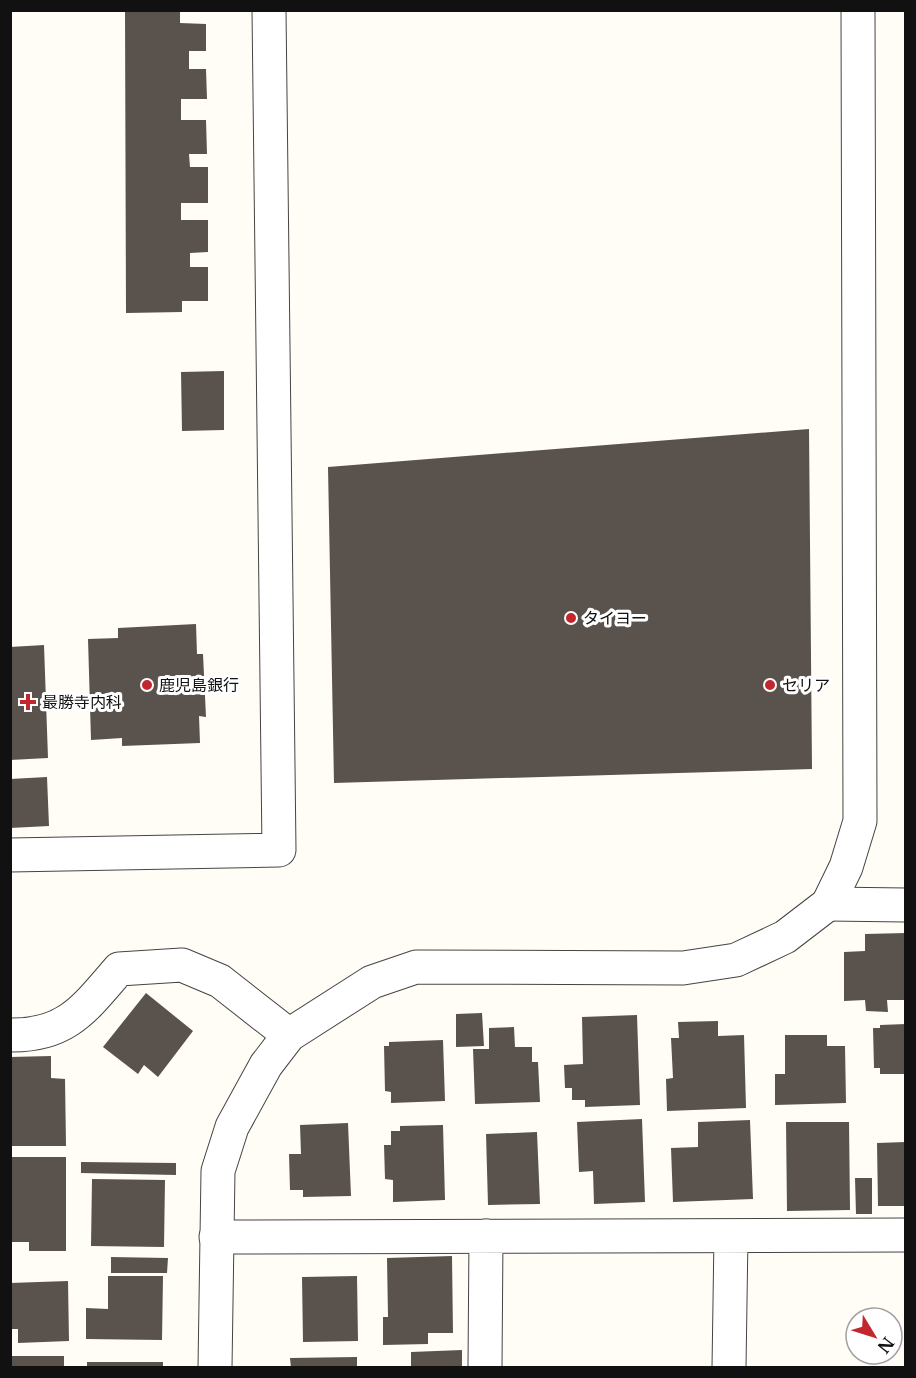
<svg xmlns="http://www.w3.org/2000/svg" width="916" height="1378" font-family="'Libre Baskerville','Noto Sans JP',serif">
	<rect width="100%" height="100%" fill="#fffdf5"/>
	<path fill="#5a524d" d="M 125,10 L 180,10 L 180,23 L 206,24 L 206,51 L 189,51 L 189,69 L 206,69 L 207,99 L 181,99 L 181,120 L 206,120 L 207,154 L 189,154 L 190,167 L 208,167 L 208,203 L 181,203 L 181,220 L 208,220 L 208,252 L 190,253 L 190,267 L 208,267 L 208,301 L 182,301 L 182,312 L 126,313 Z
		M 224,371 L 224,430 L 182,431 L 181,372 Z
		M 809,429 L 812,769 L 334,783 L 328,467 Z
		M 196,624 L 197,654 L 203,654 L 206,717 L 199,716 L 200,743 L 122,746 L 122,738 L 91,740 L 88,639 L 118,638 L 118,628 Z
		M 44,645 L 48,758 L 10,760 L 10,647 Z
		M 47,777 L 49,826 L 10,828 L 10,779 Z
		M 906,933 L 906,1000 L 887,1000 L 888,1012 L 866,1011 L 865,1000 L 844,1001 L 844,952 L 865,951 L 865,934 Z
		M 146,993 L 193,1031 L 158,1077 L 144,1065 L 138,1074 L 103,1047 Z
		M 482,1013 L 484,1046 L 456,1047 L 456,1014 Z
		M 637,1015 L 640,1105 L 585,1107 L 585,1100 L 572,1100 L 572,1088 L 565,1088 L 564,1065 L 583,1064 L 582,1017 Z
		M 718,1021 L 718,1036 L 744,1035 L 746,1108 L 667,1111 L 666,1079 L 673,1078 L 671,1038 L 679,1038 L 678,1022 Z
		M 906,1024 L 906,1074 L 880,1074 L 880,1068 L 874,1068 L 873,1028 L 880,1028 L 880,1025 Z
		M 514,1027 L 515,1047 L 532,1047 L 532,1062 L 538,1062 L 540,1102 L 475,1104 L 473,1049 L 489,1049 L 489,1028 Z
		M 785,1035 L 827,1035 L 827,1046 L 845,1046 L 846,1103 L 775,1105 L 775,1074 L 785,1074 Z
		M 443,1040 L 445,1101 L 391,1103 L 391,1092 L 385,1091 L 384,1046 L 389,1046 L 389,1042 Z
		M 51,1056 L 51,1078 L 65,1079 L 66,1146 L 10,1146 L 10,1057 Z
		M 642,1119 L 645,1202 L 594,1204 L 593,1171 L 579,1172 L 577,1122 Z
		M 750,1120 L 753,1199 L 673,1202 L 671,1148 L 698,1147 L 698,1122 Z
		M 786,1122 L 849,1122 L 850,1210 L 787,1211 Z
		M 348,1123 L 351,1196 L 303,1197 L 303,1190 L 290,1190 L 289,1154 L 301,1154 L 300,1125 Z
		M 443,1125 L 445,1200 L 393,1202 L 393,1180 L 385,1179 L 384,1145 L 391,1145 L 391,1131 L 400,1131 L 400,1126 Z
		M 537,1132 L 540,1204 L 488,1205 L 486,1134 Z
		M 906,1142 L 906,1206 L 878,1206 L 877,1143 Z
		M 10,1157 L 66,1157 L 66,1251 L 29,1251 L 29,1242 L 10,1242 Z
		M 81,1162 L 176,1163 L 176,1175 L 81,1173 Z
		M 855,1178 L 872,1178 L 872,1214 L 856,1214 Z
		M 92,1179 L 165,1180 L 164,1247 L 91,1246 Z
		M 452,1256 L 453,1333 L 428,1333 L 428,1344 L 383,1345 L 383,1317 L 388,1317 L 387,1258 Z
		M 111,1257 L 168,1258 L 167,1273 L 111,1273 Z
		M 108,1276 L 163,1276 L 162,1340 L 86,1339 L 86,1308 L 108,1309 Z
		M 357,1276 L 358,1341 L 303,1342 L 302,1277 Z
		M 68,1281 L 69,1341 L 18,1343 L 18,1329 L 10,1329 L 10,1283 Z
		M 462,1350 L 462,1368 L 411,1368 L 411,1352 Z
		M 10,1356 L 64,1356 L 64,1368 L 10,1368 Z
		M 357,1357 L 357,1368 L 291,1368 L 290,1358 Z
		M 87,1362 L 163,1362 L 163,1368 L 87,1368 Z"/>
	<g fill="none" stroke-linecap="round" stroke-linejoin="round">
		<defs>
			<path id="minor" d="M 10,855 L 279,850 L 269,10
				M 828,904 L 906,905
				M 10,1035 C 67,1036 85,1008 119,969 L 182,965 L 220,981 L 289,1035
				M 216,1237 L 906,1235
				M 485,1368 L 486,1236
				M 729,1368 L 731,1236"/>
			<path id="tertiary" d="M 215,1368 L 218,1171 L 232,1127 L 266,1065 L 289,1035 L 372,982 L 416,967 L 683,968 L 736,960 L 785,937 L 828,904 L 846,867 L 860,821 L 858,10"/>
		</defs>
		<use href="#minor" stroke="#444" stroke-width="35"/>
		<use href="#tertiary" stroke="#444" stroke-width="35"/>
		<use href="#minor" stroke="#fff" stroke-width="33"/>
		<use href="#tertiary" stroke="#fff" stroke-width="33"/>
	</g>
	<g fill="#c4262e" stroke="#fff" stroke-width="2">
		<circle cx="571" cy="618" r="6"/>
		<circle cx="147" cy="685" r="6"/>
		<circle cx="770" cy="685" r="6"/>
		<path d="M25 693h6v6h6v6h-6v6h-6v-6h-6v-6h6z"/>
	</g>
	<g text-anchor="middle" stroke-width="6" stroke-linejoin="round" paint-order="stroke">
		<g font-size="16" fill="#111" stroke="#fff" text-anchor="start">
			<text x="583" y="624">タイヨー</text>
			<text x="159" y="691">鹿児島銀行</text>
			<text x="782" y="691">セリア</text>
			<text x="42" y="708">最勝寺内科</text>
		</g>
	</g>
	<rect width="916" height="1378" fill="none" stroke="#111111" stroke-width="24"/>
	<g transform="translate(874 1336) rotate(128)"><circle r="28" fill="#ffffff" stroke="#a0a0a0" stroke-width="1.5"/>
	<path d="M0-4.5L10 22L0 15L-10 22Z" fill="#c4262e"/>
	<text y="-9" font-size="16" font-weight="bold" text-anchor="middle" fill="#111111">N</text>
	</g>
</svg>
